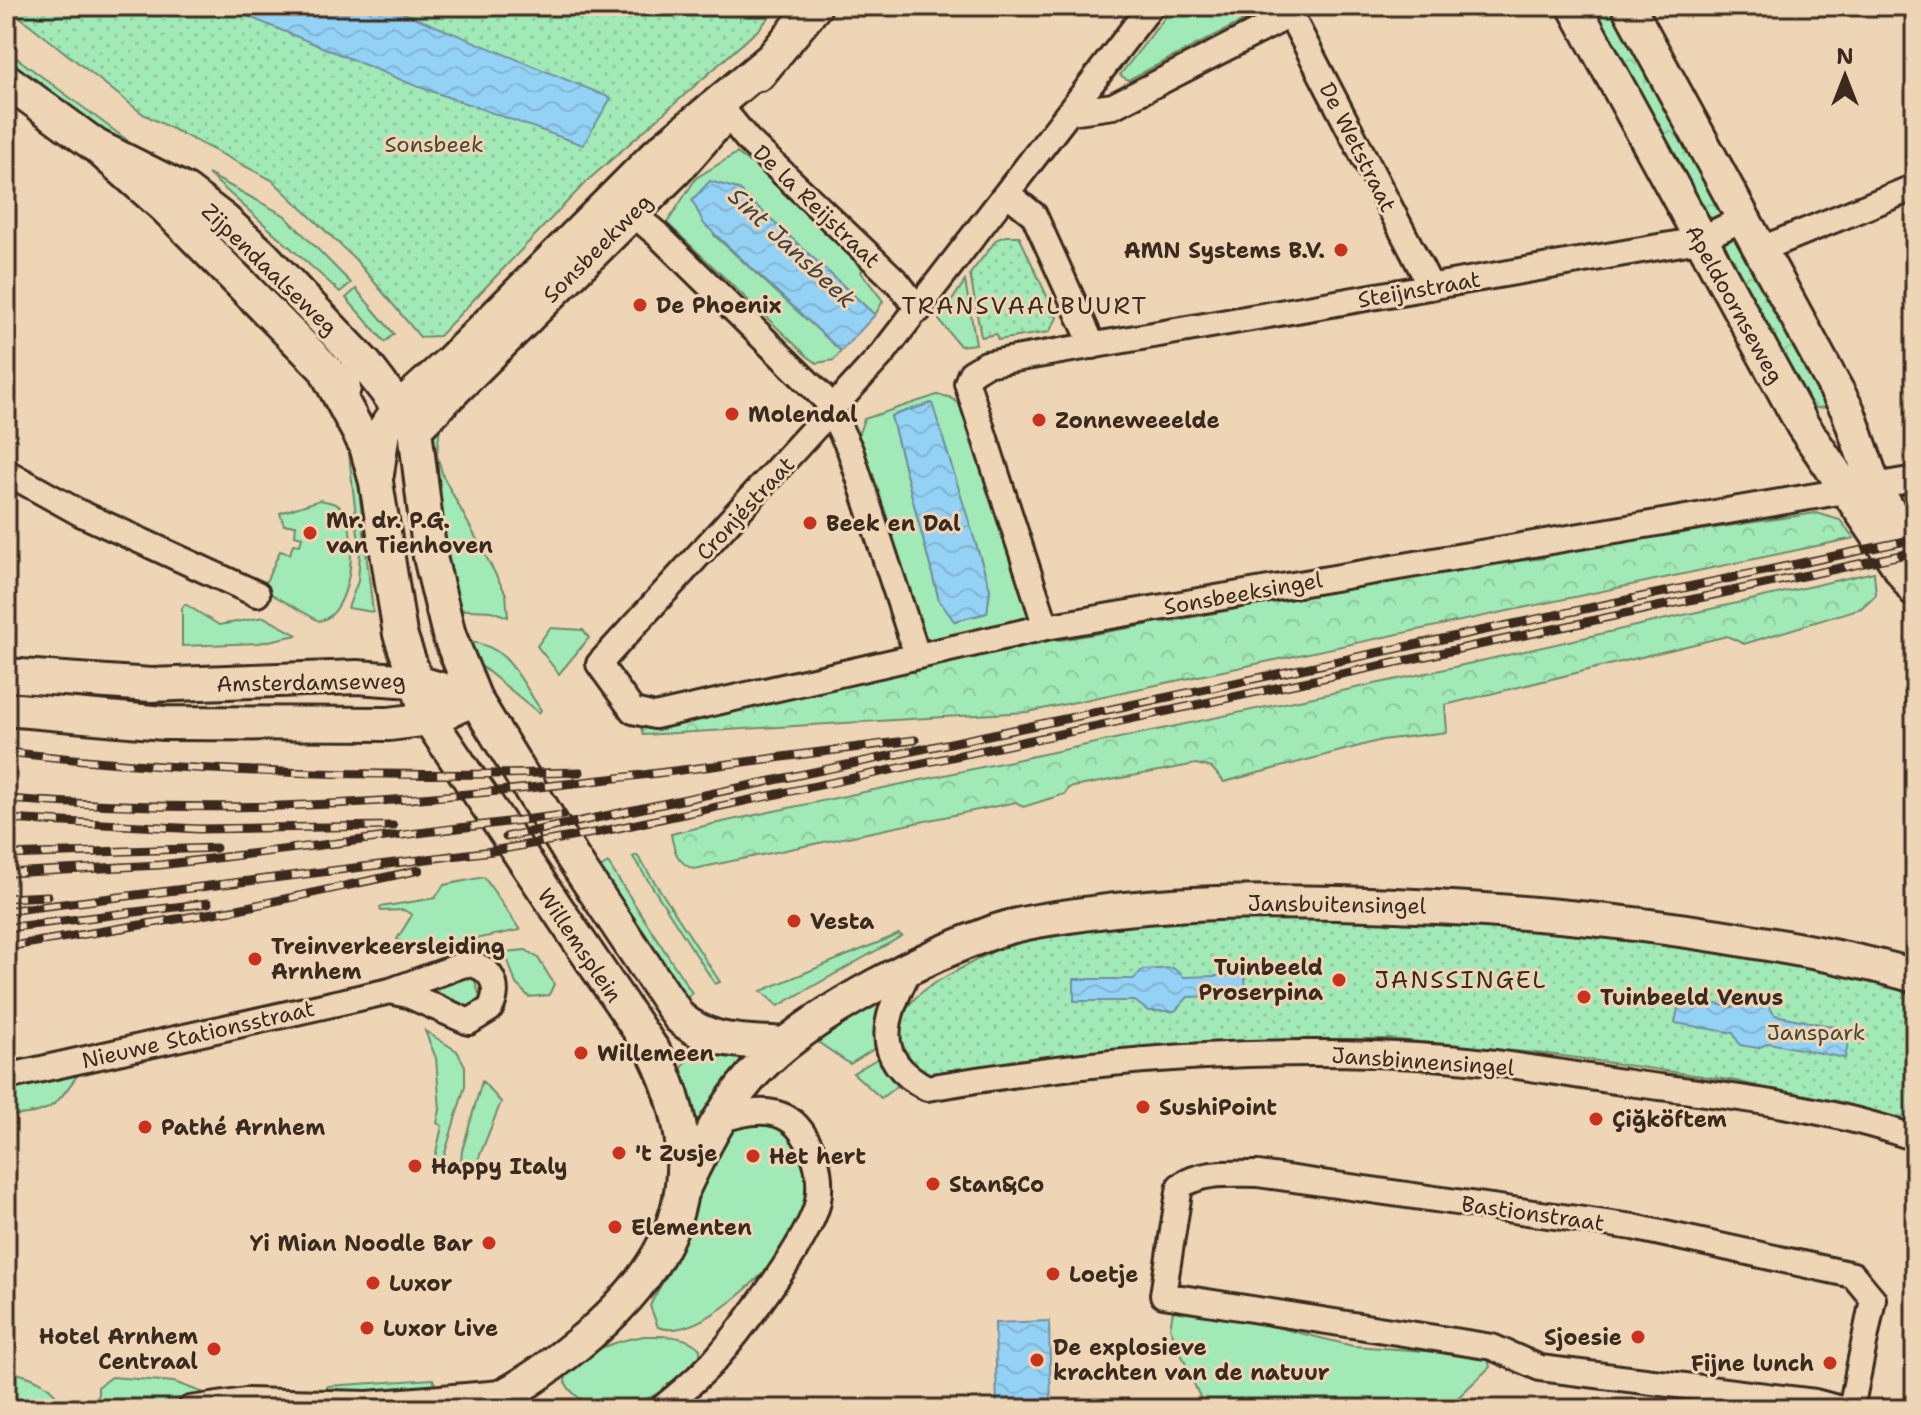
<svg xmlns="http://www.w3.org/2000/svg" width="1921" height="1415" font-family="'Shantell Sans',sans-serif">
	<defs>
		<pattern id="forest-crowns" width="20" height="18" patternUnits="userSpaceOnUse" patternTransform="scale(2)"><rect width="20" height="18" fill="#a1e9b6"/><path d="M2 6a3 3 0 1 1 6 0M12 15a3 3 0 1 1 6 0" fill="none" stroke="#8cc89c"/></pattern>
		<pattern id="park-dots" width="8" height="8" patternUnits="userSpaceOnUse" patternTransform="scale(2)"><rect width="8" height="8" fill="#a1e9b6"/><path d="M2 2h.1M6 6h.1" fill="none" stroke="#8cc89c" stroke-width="1.8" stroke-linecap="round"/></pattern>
		<pattern id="water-waves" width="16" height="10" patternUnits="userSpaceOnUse" patternTransform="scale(2)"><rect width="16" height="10" fill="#94d2f5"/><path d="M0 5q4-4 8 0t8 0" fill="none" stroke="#80b4d2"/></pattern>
	</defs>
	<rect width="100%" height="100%" fill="#eed5b6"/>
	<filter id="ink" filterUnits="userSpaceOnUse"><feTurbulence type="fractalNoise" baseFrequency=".0125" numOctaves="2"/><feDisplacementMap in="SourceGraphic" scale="16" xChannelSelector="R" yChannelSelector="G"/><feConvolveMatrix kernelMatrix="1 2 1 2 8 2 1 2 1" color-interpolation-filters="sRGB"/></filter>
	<g filter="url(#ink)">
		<path fill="#a1e9b6" stroke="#6e8a6a" stroke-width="2" fill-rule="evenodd" d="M 1174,6 L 1258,6 L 1257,14 L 1128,80 L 1120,75 Z
			M 6,50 L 127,140 L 126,142 L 112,142 L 6,65 Z
			M 737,153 L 750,163 L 753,162 L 863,269 L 861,272 L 883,301 L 875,315 L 738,189 L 714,235 L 841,351 L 834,360 L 817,363 L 807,356 L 667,223 L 696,178 Z
			M 208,174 L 284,215 L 351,283 L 340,292 Z
			M 965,281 L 976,344 L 960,346 L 939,320 Z
			M 356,289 L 394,334 L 385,342 L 346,298 Z
			M 937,395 L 949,397 L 968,409 L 1031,612 L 1022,622 L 939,641 L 926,638 L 917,630 L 855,444 L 864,419 ZM 931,403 L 990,589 L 987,613 L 955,621 L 939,600 L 891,416 Z
			M 440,425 L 437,455 L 443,476 L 506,594 L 508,617 L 491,611 L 450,609 L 432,440 Z
			M 349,454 L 353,454 L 357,472 L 373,612 L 348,608 L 358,581 L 360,552 Z
			M 320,500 C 329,502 338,503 343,510 C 359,532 352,617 319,621 L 268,592 L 265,584 L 280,551 L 290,554 L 293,544 L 300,545 L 302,537 L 295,535 L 296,525 L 284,525 L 280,513 Z
			M 185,604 L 219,625 L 264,617 L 297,635 L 259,643 L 182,646 L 182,608 Z
			M 550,628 L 583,630 L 589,638 L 559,674 L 537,646 Z
			M 466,642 C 508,643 519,679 541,710 L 539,713 L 480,665 Z
			M 637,855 L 720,982 L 715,984 L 633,857 Z
			M 608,863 L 692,993 L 679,1004 L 667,970 L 600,868 Z
			M 484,877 L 520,930 L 413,951 L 397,939 L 412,915 L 404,910 L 381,911 L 380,907 L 435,898 L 444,885 Z
			M 899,934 L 902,936 L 778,1006 L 761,991 Z
			M 526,950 L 538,958 L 554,984 L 549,995 L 529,997 L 516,984 L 505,952 Z
			M 465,975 L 475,981 L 480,997 L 472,1011 L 436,996 L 438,990 Z
			M 880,1001 L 877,1020 L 880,1045 L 850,1064 L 815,1040 Z
			M 425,1031 L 457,1051 L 465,1066 L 465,1086 L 442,1163 L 438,1166 L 433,1166 L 442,1126 L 437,1123 L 440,1110 L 436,1058 Z
			M 692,1049 L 713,1054 L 739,1052 L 748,1061 L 696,1131 L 678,1076 Z
			M 882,1056 L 901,1083 L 881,1098 L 853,1073 Z
			M 82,1069 C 54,1107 55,1113 6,1116 L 6,1085 Z
			M 482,1081 L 501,1102 L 476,1165 L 464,1173 L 460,1171 L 462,1151 Z
			M 754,1120 C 763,1123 776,1124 784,1129 C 804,1144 814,1183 808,1208 C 798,1248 702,1345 658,1327 L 650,1306 C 658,1287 672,1270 680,1251 C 699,1208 702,1136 754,1120 Z
			M 1185,1305 L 1353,1346 L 1482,1355 L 1488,1358 L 1490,1367 L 1446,1409 L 1205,1409 L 1170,1328 L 1173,1311 Z
			M 644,1336 C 663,1336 686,1334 700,1349 L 700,1361 C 668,1390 635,1415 589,1403 C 578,1398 571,1393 565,1382 C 567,1354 621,1340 644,1336 Z
			M 6,1371 C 31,1375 54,1384 64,1409 L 11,1409 L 6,1406 Z
			M 112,1377 L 174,1382 L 204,1393 L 203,1401 L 158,1409 L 98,1409 L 98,1387 Z
			M 433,1379 L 436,1387 L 423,1391 L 327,1393 L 324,1390 L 328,1386 Z"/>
		<path fill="url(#forest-crowns)" stroke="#6e8a6a" stroke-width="2" d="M 1590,6 L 1613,6 L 1725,208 L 1723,215 L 1709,223 Z
			M 1731,236 L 1736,236 L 1831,407 L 1801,409 L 1718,245 Z
			M 1816,513 L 1840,520 L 1854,538 L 1028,712 L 643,735 L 641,727 L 1047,634 L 1060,640 L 1147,625 L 1146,618 L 1163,615 L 1166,622 L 1252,606 L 1252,599 L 1273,596 L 1275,602 L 1363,587 L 1362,581 L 1381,577 L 1383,583 L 1467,569 L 1466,561 L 1484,558 L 1486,565 L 1544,558 L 1544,555 L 1581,549 L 1581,541 L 1600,545 Z
			M 1874,572 L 1876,595 L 1861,608 L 1744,644 L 1727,636 L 1445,705 L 1447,732 L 1382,740 L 1224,782 L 1212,768 L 1196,764 L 1068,788 L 1065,794 L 1023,807 L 1016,802 L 694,869 C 677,863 674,851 671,834 L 713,824 L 1441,670 Z"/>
		<path fill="url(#park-dots)" stroke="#6e8a6a" stroke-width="2" d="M 6,6 L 779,6 L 759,29 L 586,182 L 439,336 L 420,337 L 355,259 L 272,180 L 143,114 Z
			M 1006,236 L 1019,236 L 1057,318 L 1049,332 L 998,340 L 996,334 L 981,337 L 970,274 L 997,239 Z
			M 1235,916 L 1468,918 L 1775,958 L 1915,989 L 1915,1125 L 1736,1081 L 1556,1055 L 1389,1039 L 1298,1039 L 1077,1055 L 922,1074 L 900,1050 C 894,1006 920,991 954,972 C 977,960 1002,945 1027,938 C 1093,919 1166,921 1235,916 Z"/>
		<path fill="url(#water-waves)" stroke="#708f9f" stroke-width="2" d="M 223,6 L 387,6 L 611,98 L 583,145 L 411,84 Z
			M 710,181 L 738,189 L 875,315 L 841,351 L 704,224 L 692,200 Z
			M 932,403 L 990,589 L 987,613 L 954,621 L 939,600 L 891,416 Z
			M 1173,968 L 1184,977 L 1245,975 L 1246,995 L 1188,997 L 1175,1011 L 1148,1011 L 1135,1001 L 1074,1001 L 1074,979 L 1134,979 L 1142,970 Z
			M 1680,998 L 1733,1007 L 1747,1001 L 1766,1003 L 1775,1015 L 1851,1030 L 1845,1058 L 1769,1043 L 1758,1048 L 1740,1045 L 1733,1033 L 1675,1023 Z
			M 1049,1321 L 1051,1409 L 997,1409 L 995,1323 Z"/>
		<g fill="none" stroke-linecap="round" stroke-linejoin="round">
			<defs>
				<path id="minor" d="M 1151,6 L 883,353 L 599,664 L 633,711 L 655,716 L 1046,627 L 1915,479
					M 1286,6 L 1431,287
					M 716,101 L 748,140 L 898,283 L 919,310
					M 1070,112 L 1113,106 L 1290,15
					M 1008,194 L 1034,215 L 1093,346
					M 619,202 L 657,234 L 826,400 L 850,450 L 917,655
					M 1759,250 L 1915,187
					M 6,472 L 80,513 L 257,594
					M 1046,627 L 967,383 L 971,373 L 986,364 L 1699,240 L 1742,219
					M 465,964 C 491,964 502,987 490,1009 L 469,1022 L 408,995 L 390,991 Z
					M 910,968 C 886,1016 868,1057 927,1088 C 1096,1059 1274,1045 1445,1058 C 1507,1062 1569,1075 1630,1083 C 1726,1096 1823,1106 1915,1138
					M 6,1077 L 390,991
					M 190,1409 L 246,1401 L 368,1404 L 502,1393
					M 661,1409 C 679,1394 699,1378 715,1360 C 741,1330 812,1236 818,1201 C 822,1176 816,1152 801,1131 C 781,1103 745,1111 717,1121
					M 1841,1409 L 1815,1402 L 1540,1368 L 1492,1347 L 1163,1295 L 1180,1186 C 1204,1171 1230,1174 1258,1174 L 1633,1227 L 1853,1275 L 1873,1299 L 1851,1409"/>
				<path id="major" d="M 1574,6 L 1803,426 L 1915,590
					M 1628,6 L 1848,411 L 1874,486 L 1903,535
					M 759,74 L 815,6
					M 6,80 L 96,146 L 165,207 L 344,388
					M 96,146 L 186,191 L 225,221 L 262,255 L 366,365 L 415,429 L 430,557 L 449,635 L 475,699 L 572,857 L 679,1017 C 708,1044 747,1041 785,1044
					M 328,375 L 366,446 L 376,482 L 400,634 L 429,719 L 654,1052 C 714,1174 679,1262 578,1344 C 546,1370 514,1393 475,1409
					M 415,429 L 676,170 L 719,121
					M 377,474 L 383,431 L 400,407 L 451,361 L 658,153 L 771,59
					M 6,675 L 151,685 L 357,677 L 413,681 L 475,699
					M 6,709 L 164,723 L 389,724 L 429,719 L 475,699
					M 683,1189 C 705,1143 729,1095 767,1060 C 822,1008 925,956 996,931 C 1024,922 1054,918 1083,914 C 1168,902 1253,901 1339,903 C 1478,907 1613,917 1750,941 C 1805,950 1861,960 1915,976"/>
			</defs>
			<use href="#minor" stroke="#3b2a1e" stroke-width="30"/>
			<use href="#major" stroke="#3b2a1e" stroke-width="38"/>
			<use href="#minor" stroke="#eed5b6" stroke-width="24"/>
			<use href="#major" stroke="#eed5b6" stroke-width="32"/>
			<defs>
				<path id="rail" d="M 6,752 C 197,774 388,778 580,772
					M 6,799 C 130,808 256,810 380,801 C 559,789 737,762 915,740
					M 6,819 L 199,829 L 393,826
					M 506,837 L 1915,539
					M 6,855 L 216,848
					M 6,873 L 160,865 L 563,815
					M 6,898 L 48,896
					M 6,911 L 492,851 L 599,832 L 1915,552
					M 6,928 L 208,903
					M 6,947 L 238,909 L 419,870"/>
			</defs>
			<use href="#rail" stroke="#3b2a1e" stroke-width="9"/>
			<use href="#rail" stroke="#eed5b6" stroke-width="6" stroke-dasharray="18" stroke-linecap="butt"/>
		</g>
	</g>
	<g fill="#c8321e" stroke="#eed5b6" stroke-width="3">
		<circle cx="1341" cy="250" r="8"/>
		<circle cx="640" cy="305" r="8"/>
		<circle cx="732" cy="414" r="8"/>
		<circle cx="1039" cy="420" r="8"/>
		<circle cx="810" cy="523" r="8"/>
		<circle cx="310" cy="533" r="8"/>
		<circle cx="794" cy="921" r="8"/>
		<circle cx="255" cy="959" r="8"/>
		<circle cx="1339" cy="980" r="8"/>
		<circle cx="1584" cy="997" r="8"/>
		<circle cx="581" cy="1053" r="8"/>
		<circle cx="1143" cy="1107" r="8"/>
		<circle cx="1596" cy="1119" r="8"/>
		<circle cx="145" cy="1127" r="8"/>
		<circle cx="619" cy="1153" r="8"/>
		<circle cx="753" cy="1156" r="8"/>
		<circle cx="415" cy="1166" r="8"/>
		<circle cx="933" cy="1184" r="8"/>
		<circle cx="615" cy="1227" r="8"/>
		<circle cx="489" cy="1243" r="8"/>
		<circle cx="1053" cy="1274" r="8"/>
		<circle cx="373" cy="1283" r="8"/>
		<circle cx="367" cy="1328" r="8"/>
		<circle cx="1638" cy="1337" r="8"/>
		<circle cx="214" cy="1349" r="8"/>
		<circle cx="1037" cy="1360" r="8"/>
		<circle cx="1830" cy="1363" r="8"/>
	</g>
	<g text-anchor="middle" stroke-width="6" stroke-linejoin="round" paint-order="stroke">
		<g font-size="22" fill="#4a4735" stroke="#eed5b6">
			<text x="434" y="152">Sonsbeek</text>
			<text x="1816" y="1040">Janspark</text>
		</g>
		<g font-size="22" fill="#3b2a1e" stroke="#eed5b6">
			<text transform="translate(1358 147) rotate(63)" y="8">De Wetstraat</text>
			<text transform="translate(817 206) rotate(44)" y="8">De la Reijstraat</text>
			<text transform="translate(597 248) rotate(-45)" y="8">Sonsbeekweg</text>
			<text transform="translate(270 269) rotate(44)" y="8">Zijpendaalseweg</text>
			<text transform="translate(1419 289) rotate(-10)" y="8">Steijnstraat</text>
			<text transform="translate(1735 304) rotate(61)" y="8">Apeldoornseweg</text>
			<text transform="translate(745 508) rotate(-47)" y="8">Cronjéstraat</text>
			<text transform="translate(1243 593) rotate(-10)" y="8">Sonsbeeksingel</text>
			<text transform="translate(311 682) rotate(-1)" y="8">Amsterdamseweg</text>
			<text transform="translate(1337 904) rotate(1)" y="8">Jansbuitensingel</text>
			<text transform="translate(580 945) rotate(56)" y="8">Willemsplein</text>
			<text transform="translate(198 1034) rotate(-13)" y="8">Nieuwe Stationsstraat</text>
			<text transform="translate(1423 1061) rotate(4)" y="8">Jansbinnensingel</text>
			<text transform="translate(1533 1213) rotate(8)" y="8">Bastionstraat</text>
		</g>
		<g font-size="22" font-weight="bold" fill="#3b2a1e" stroke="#eed5b6" text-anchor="start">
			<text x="1325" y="258" text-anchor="end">AMN Systems B.V.</text>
			<text x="656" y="313">De Phoenix</text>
			<text x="748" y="422">Molendal</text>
			<text x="1055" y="428">Zonneweeelde</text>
			<text x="326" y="528">Mr. dr. P.G.<tspan x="326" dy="25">van Tienhoven</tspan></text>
			<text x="826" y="531">Beek en Dal</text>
			<text x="810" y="929">Vesta</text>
			<text x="271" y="954">Treinverkeersleiding<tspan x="271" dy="25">Arnhem</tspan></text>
			<text x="1323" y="975" text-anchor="end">Tuinbeeld<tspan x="1323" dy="25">Proserpina</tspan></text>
			<text x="1600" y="1005">Tuinbeeld Venus</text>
			<text x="597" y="1061">Willemeen</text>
			<text x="1159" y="1115">SushiPoint</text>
			<text x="1612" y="1127">Çiğköftem</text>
			<text x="161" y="1135">Pathé Arnhem</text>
			<text x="635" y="1161">'t Zusje</text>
			<text x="769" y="1164">Het hert</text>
			<text x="431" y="1174">Happy Italy</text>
			<text x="949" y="1192">Stan&amp;Co</text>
			<text x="631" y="1235">Elementen</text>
			<text x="473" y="1251" text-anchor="end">Yi Mian Noodle Bar</text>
			<text x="1069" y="1282">Loetje</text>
			<text x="389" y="1291">Luxor</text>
			<text x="383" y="1336">Luxor Live</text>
			<text x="198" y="1344" text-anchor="end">Hotel Arnhem<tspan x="198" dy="25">Centraal</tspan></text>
			<text x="1622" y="1345" text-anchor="end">Sjoesie</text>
			<text x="1053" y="1355">De explosieve<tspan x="1053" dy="25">krachten van de natuur</tspan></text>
			<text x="1814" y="1371" text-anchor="end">Fijne lunch</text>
		</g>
		<g font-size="24" font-style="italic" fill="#48433e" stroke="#eed5b6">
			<text transform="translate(792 248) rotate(43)" y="8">Sint Jansbeek</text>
		</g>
		<g font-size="24" letter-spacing="2" fill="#3b2a1e" stroke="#eed5b6">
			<text x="1025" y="314">TRANSVAALBUURT</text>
			<text x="1461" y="988">JANSSINGEL</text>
		</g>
	</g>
	<rect width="1921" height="1415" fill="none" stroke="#eed5b6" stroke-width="32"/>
	<rect x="16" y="16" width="1889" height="1383" fill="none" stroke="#3b2a1e" stroke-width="3" filter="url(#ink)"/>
	<g transform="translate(1845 76)" stroke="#eed5b6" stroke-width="6" paint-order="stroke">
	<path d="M0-6L14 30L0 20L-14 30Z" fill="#3b2a1e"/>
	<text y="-12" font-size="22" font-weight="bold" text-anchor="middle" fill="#3b2a1e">N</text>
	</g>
</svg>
